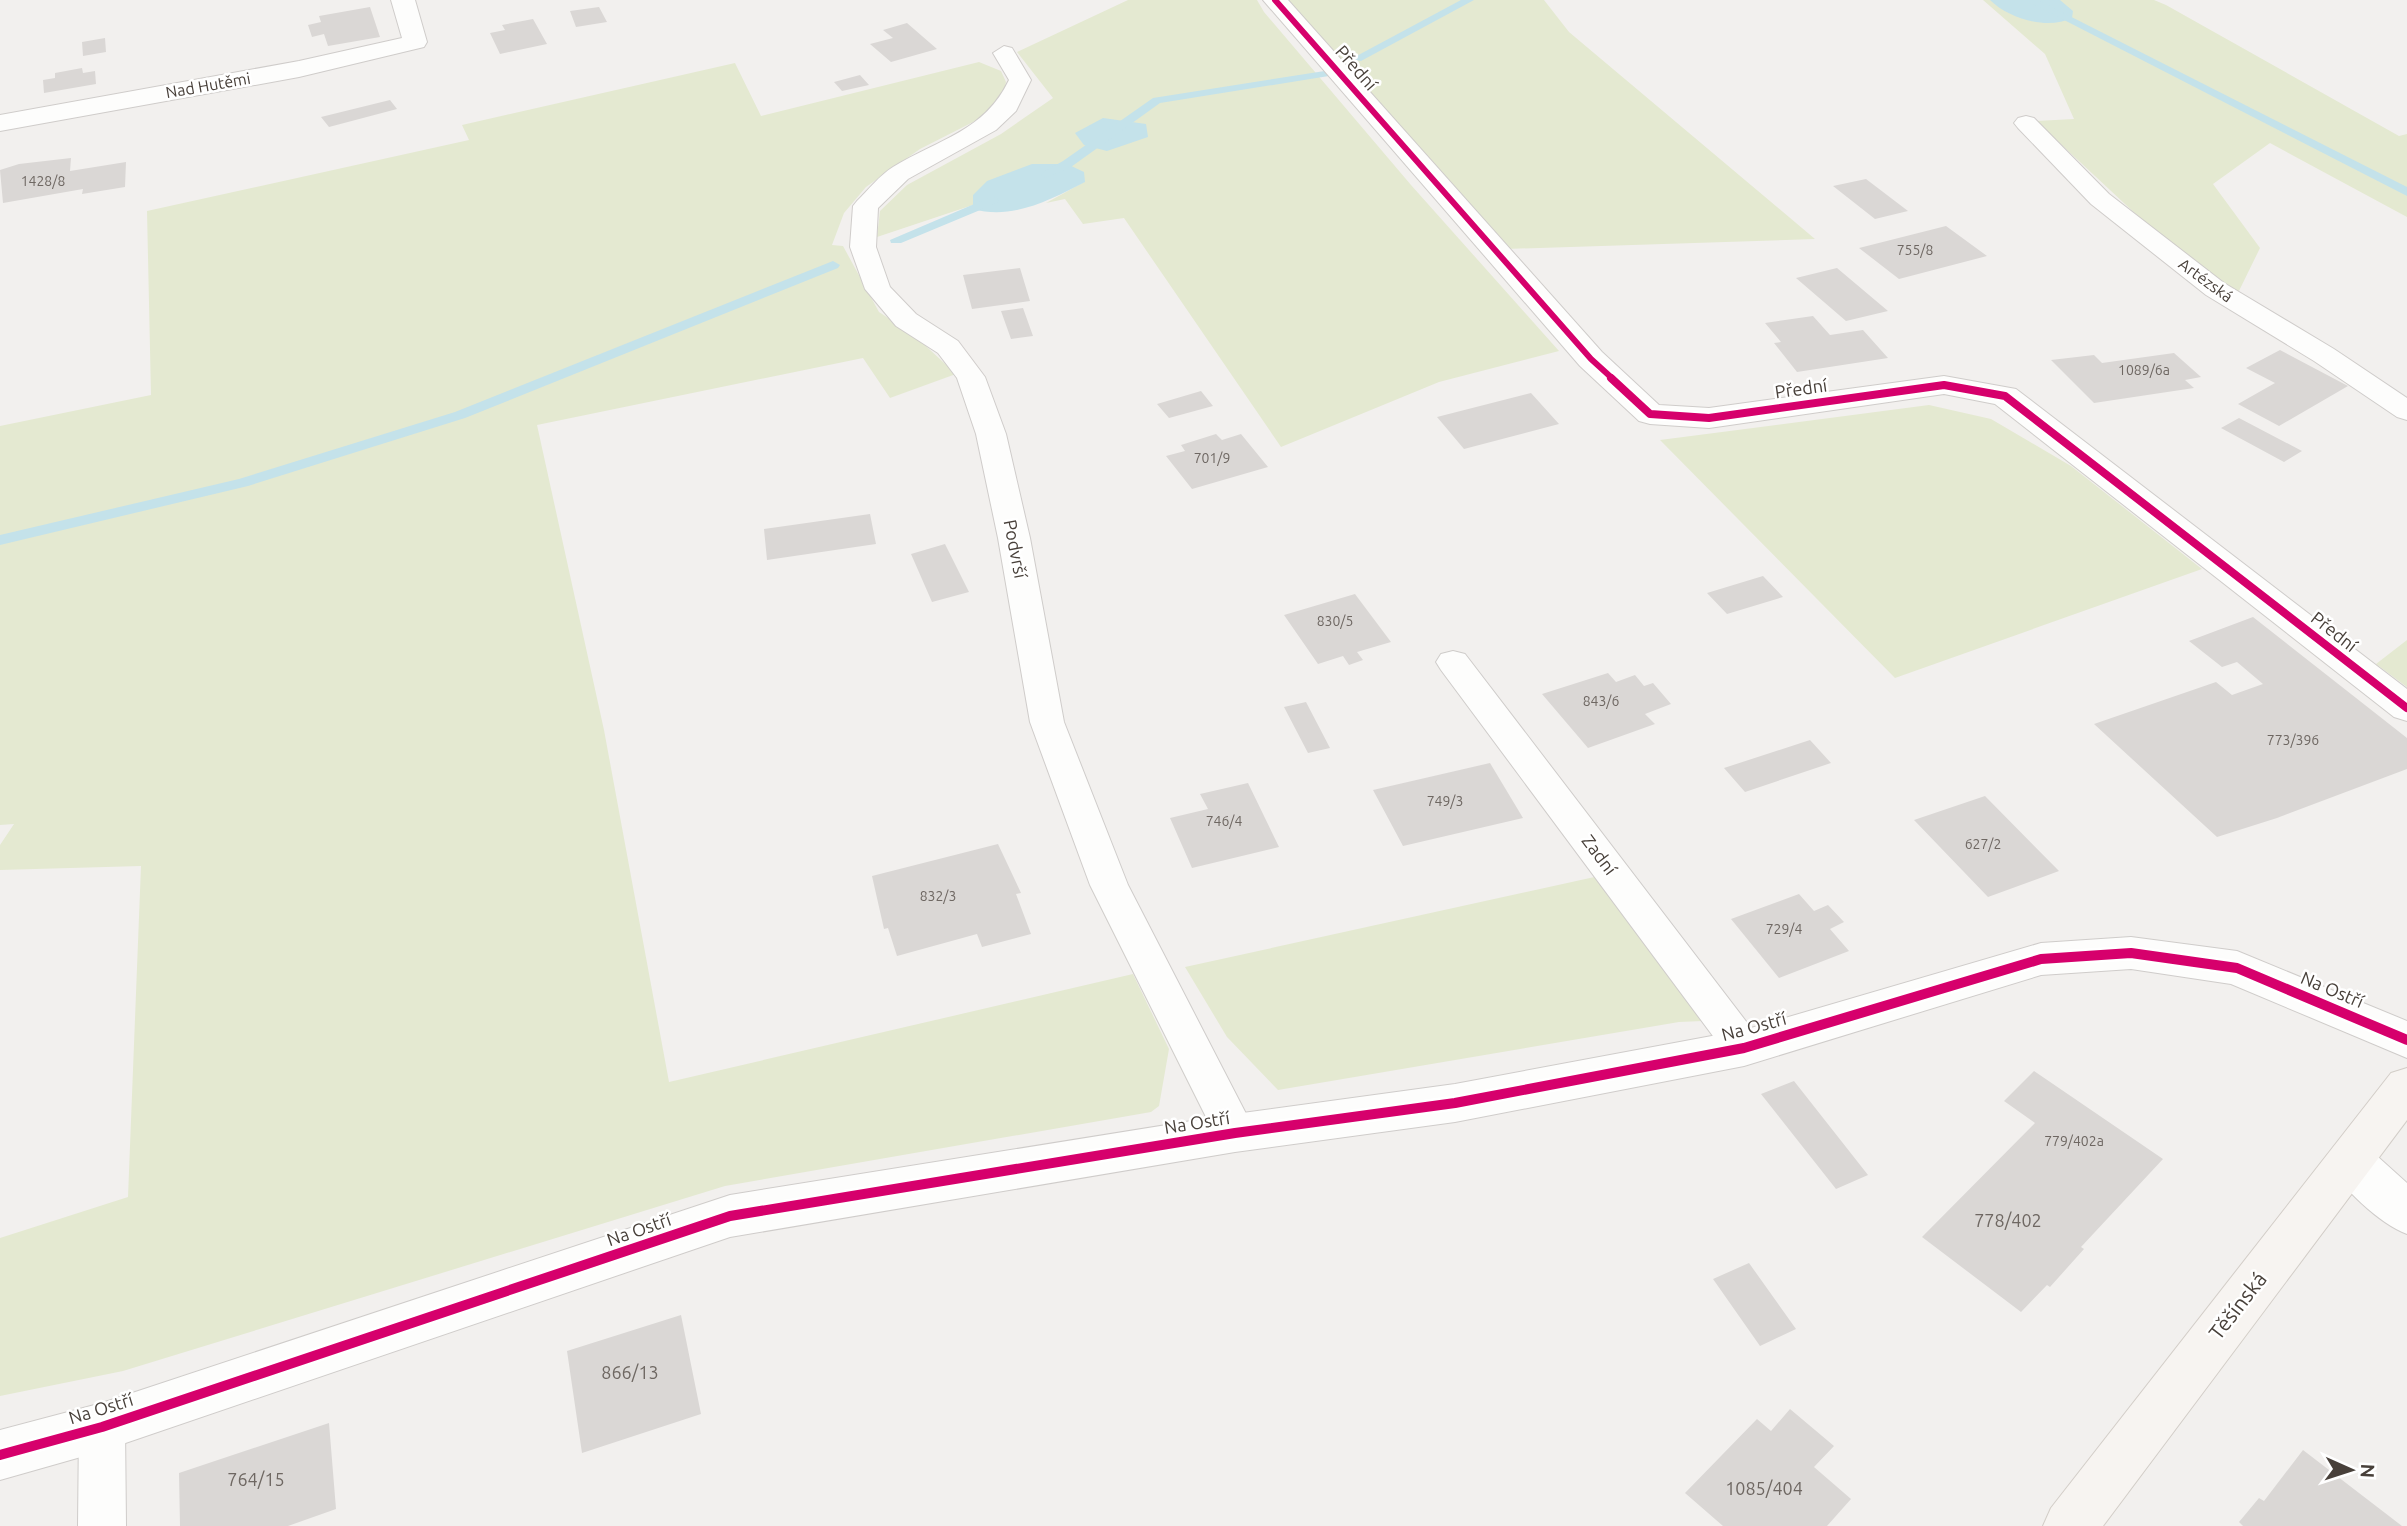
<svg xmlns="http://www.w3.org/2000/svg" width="2407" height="1526" font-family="Ubuntu,sans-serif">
	<rect width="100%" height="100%" fill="#f2f0ee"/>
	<path fill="#e4e9d1" d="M 1128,0 L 1257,0 L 1264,12 L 1411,185 L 1559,351 L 1439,382 L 1281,447 L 1124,218 L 1083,224 L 1065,199 L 1046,203 L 1084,182 L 973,195 L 973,205 L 877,237 L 880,211 L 907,185 L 1001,134 L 1053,98 L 1017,52 Z
		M 1287,0 L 1544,0 L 1569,32 L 1815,239 L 1506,249 Z
		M 1983,0 L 2154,0 L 2166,5 L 2399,136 L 2407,134 L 2407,217 L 2270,143 L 2213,184 L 2260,248 L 2238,293 L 2170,246 L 2036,121 L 2074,119 L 2045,54 Z
		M 979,62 L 1001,71 L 1006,82 L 1003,98 L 983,117 L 920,149 L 866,187 L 844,213 L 832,245 L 843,246 L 879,312 L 914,335 L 956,374 L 890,398 L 863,358 L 537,425 L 604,730 L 669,1082 L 1133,974 L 1169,1049 L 1159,1106 L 1151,1112 L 725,1186 L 123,1371 L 0,1396 L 0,1238 L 128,1197 L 141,866 L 0,870 L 0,845 L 14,824 L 0,825 L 0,426 L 151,395 L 147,211 L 469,140 L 462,125 L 735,63 L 761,116 Z
		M 1929,405 L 1991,419 L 2071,466 L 2202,569 L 1895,678 L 1660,440 Z
		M 2407,640 L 2407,687 L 2376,664 Z
		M 1599,876 L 1703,1021 L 1679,1022 L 1278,1090 L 1227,1037 L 1185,967 Z"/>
	<path fill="#c4e2ea" d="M 1990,0 L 2060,0 L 2073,11 L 2072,18 C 2048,30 2009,19 1990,0 Z
		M 1103,118 L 1146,124 L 1148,137 L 1107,151 L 1084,145 L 1075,133 Z
		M 1032,164 L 1067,164 L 1084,172 L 1085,182 C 1050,200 1013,220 973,209 L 973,195 L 987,181 Z"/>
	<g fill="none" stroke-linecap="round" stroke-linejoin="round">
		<path fill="#c4e2ea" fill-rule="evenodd" d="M 1461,0 L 1474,0 L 1361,61 L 1351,59 Z
			M 2025,0 L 2038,0 L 2407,187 L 2407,196 Z
			M 1331,70 L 1337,73 L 1335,75 L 1160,103 L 1071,167 L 1046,178 L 1040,174 L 1063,161 L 1153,98 Z
			M 993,196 L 999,200 L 997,203 L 901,243 L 891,243 L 890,240 Z
			M 833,261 L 840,265 L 838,268 L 465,418 L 248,486 L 0,545 L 0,535 L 239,479 L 455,412 Z"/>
	</g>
	<path fill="#dad7d5" d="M 370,7 L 380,37 L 328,46 L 324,34 L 312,37 L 308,25 L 321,22 L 319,16 Z
		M 599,7 L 607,22 L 576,27 L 570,11 Z
		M 533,19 L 547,44 L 500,54 L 490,33 L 505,30 L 502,25 Z
		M 907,23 L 937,49 L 891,62 L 870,44 L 893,38 L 883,30 Z
		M 105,38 L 106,52 L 83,56 L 82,42 Z
		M 82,68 L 83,73 L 95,71 L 96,84 L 44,93 L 43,80 L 55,78 L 55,73 Z
		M 860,75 L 869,85 L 842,91 L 834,82 Z
		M 390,100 L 397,109 L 329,127 L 321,117 Z
		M 71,158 L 70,171 L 126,162 L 125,187 L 82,194 L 83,189 L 3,203 L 0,170 L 19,164 Z
		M 1866,179 L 1908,211 L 1875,219 L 1833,186 Z
		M 1946,226 L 1987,256 L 1899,279 L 1859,248 Z
		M 1020,268 L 1030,301 L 972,309 L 963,275 Z
		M 1837,268 L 1888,311 L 1846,321 L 1796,278 Z
		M 1023,308 L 1033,336 L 1011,339 L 1001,311 Z
		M 1813,316 L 1830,335 L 1863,330 L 1888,358 L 1797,372 L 1774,343 L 1781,342 L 1765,323 Z
		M 2280,350 L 2348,386 L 2279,426 L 2238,404 L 2275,383 L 2246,368 Z
		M 2174,353 L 2201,377 L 2185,380 L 2194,388 L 2094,403 L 2051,360 L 2094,355 L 2102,363 Z
		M 1201,391 L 1213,406 L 1169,418 L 1157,404 Z
		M 1531,393 L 1559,424 L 1464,449 L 1437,417 Z
		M 2239,418 L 2302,451 L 2284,462 L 2221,428 Z
		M 1216,434 L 1222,440 L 1241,434 L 1268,467 L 1192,489 L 1166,456 L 1185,451 L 1181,445 Z
		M 870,514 L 876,544 L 767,560 L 764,529 Z
		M 945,544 L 969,592 L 932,602 L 911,554 Z
		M 1763,576 L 1783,597 L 1727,614 L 1707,593 Z
		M 1355,594 L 1391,642 L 1357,652 L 1363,660 L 1349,665 L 1343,656 L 1318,664 L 1284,615 Z
		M 2253,617 L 2407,738 L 2407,769 L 2277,818 L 2217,837 L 2094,724 L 2216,682 L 2232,695 L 2263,684 L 2237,662 L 2222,667 L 2189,641 Z
		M 1608,673 L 1616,682 L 1635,675 L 1644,686 L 1653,683 L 1671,704 L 1645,714 L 1655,724 L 1588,748 L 1542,694 Z
		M 1306,702 L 1330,748 L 1308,753 L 1284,707 Z
		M 1810,740 L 1831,763 L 1745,792 L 1724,768 Z
		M 1490,763 L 1523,818 L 1403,846 L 1373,790 Z
		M 1248,783 L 1279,847 L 1192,868 L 1170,818 L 1208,809 L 1200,794 Z
		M 1985,796 L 2059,871 L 1988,897 L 1914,820 Z
		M 998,844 L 1021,893 L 1016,894 L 1031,934 L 982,947 L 977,934 L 897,956 L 888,928 L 884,929 L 872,876 Z
		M 1799,894 L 1814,911 L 1828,905 L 1844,922 L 1830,929 L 1849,951 L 1779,978 L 1731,919 Z
		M 2034,1071 L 2163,1159 L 2081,1247 L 2084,1249 L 2050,1287 L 2047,1285 L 2021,1312 L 1922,1237 L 2035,1123 L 2004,1101 Z
		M 1794,1081 L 1868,1175 L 1836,1189 L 1761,1094 Z
		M 1749,1263 L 1796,1329 L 1760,1346 L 1713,1279 Z
		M 681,1315 L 701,1414 L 582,1453 L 567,1351 Z
		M 1790,1409 L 1834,1446 L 1814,1467 L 1851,1499 L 1827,1526 L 1723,1526 L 1685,1493 L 1757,1419 L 1771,1431 Z
		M 329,1423 L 336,1509 L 288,1526 L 180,1526 L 179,1473 Z
		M 2303,1450 L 2402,1526 L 2243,1526 L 2239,1522 L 2259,1498 L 2264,1501 Z"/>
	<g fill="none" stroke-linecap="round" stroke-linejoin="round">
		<defs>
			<path id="service" d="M 1004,46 L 1012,48 L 1031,80 L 1016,111 L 996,130 L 908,179 L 878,208 L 876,247 L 890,287 L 916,314 L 958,341 L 985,377 L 1006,434 L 1030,538 L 1064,722 L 1128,885 L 1256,1133 L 1250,1145 L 1235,1150 L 1220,1145 L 1090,885 L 1030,722 L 998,538 L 976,434 L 957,378 L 938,353 L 896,326 L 865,289 L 850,247 L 853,206 L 857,201 C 868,190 880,175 893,167 C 939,139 985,131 1009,80 L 993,53 Z
				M 2026,116 L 2034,118 L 2109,194 L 2224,283 L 2334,349 L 2407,398 L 2407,420 L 2397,417 L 2314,361 L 2206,295 L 2091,204 L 2018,128 L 2014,123 L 2018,118 Z
				M 1453,651 L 1465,654 L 1758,1037 L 1764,1048 L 1758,1059 L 1744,1064 L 1730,1059 L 1441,670 L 1436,662 L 1441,654 Z
				M 102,1405 L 119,1411 L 125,1427 L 126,1526 L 78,1526 L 79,1427 L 85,1411 Z"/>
			<path id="minor" d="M 391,0 L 415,0 L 427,42 L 424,47 L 299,77 L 0,131 L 0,115 L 299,61 L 402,38 Z
				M 1263,0 L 1288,0 L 1602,352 L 1659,405 L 1709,408 L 1944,376 L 2016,389 L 2407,689 L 2407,721 L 2394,717 L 1995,404 L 1944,394 L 1709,428 L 1650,424 L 1639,421 L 1580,366 Z
				M 2131,937 L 2237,951 L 2407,1021 L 2407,1058 L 2231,984 L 2131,969 L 2041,975 L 1744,1066 L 1455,1122 L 1235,1152 L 730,1237 L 102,1451 L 0,1480 L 0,1430 L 102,1403 L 730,1195 L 1235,1114 L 1455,1084 L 1744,1030 L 2041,943 Z
				M 2351,1141 L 2367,1147 L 2407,1183 L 2407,1234 C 2380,1224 2340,1187 2328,1161 L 2335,1147 Z"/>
			<path id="secondary" d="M 2407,1068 L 2407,1120 L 2103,1526 L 2043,1526 L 2051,1508 L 2391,1073 Z"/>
		</defs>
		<use href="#service" stroke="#cfccca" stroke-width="2"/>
		<use href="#minor" stroke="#cfccca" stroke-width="2"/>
		<use href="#secondary" stroke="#d2cdc7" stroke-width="2"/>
		<use href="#service" fill="#fdfdfc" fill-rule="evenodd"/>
		<use href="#minor" fill="#fdfdfc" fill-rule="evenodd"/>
		<use href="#secondary" fill="#f7f4f1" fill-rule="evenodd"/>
		<defs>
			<path id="cycleway-far2" d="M 1275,0 L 1591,359 L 1613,379"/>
			<path id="cycleway-far1" d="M 1611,378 L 1650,414 L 1709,418 L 1944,385 L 2005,396 L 2407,708"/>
			<path id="cycleway" d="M 0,1455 L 102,1427 L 730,1216 L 1235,1133 L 1455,1103 L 1744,1048 L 2041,959 L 2131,953 L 2237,968 L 2407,1040"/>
		</defs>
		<use href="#cycleway-far2" stroke="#fff" stroke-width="10"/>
		<use href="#cycleway-far1" stroke="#fff" stroke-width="12"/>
		<use href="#cycleway" stroke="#fff" stroke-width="15"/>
		<use href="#cycleway-far2" stroke="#d6006c" stroke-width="6"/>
		<use href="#cycleway-far1" stroke="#d6006c" stroke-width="8"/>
		<use href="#cycleway" stroke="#d6006c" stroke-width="10"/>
	</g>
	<g text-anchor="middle" stroke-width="5" stroke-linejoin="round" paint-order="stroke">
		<g font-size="14" fill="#6e6762">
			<text x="43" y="186">1428/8</text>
			<text x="1915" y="255">755/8</text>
			<text x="2144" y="375">1089/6a</text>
			<text x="1212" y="463">701/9</text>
			<text x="1335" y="626">830/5</text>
			<text x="1601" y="706">843/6</text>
			<text x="2293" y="745">773/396</text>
			<text x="1445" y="806">749/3</text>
			<text x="1224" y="826">746/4</text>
			<text x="1983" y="849">627/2</text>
			<text x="938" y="901">832/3</text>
			<text x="1784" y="934">729/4</text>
			<text x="2074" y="1146">779/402a</text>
		</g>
		<g font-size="16" fill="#48403a" stroke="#fff">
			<text transform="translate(208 85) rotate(-10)" y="6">Nad Hutěmi</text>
			<text transform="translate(2206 280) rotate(36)" y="6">Artézská</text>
		</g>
		<g font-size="18" fill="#48403a" stroke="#fff">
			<text transform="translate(1356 68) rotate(49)" y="6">Přední</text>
			<text transform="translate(1801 389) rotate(-8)" y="6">Přední</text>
			<text transform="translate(1015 549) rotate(79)" y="6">Podvrší</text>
			<text transform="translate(2334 632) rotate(38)" y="6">Přední</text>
			<text transform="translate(1599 855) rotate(53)" y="6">Zadní</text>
			<text transform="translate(2332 990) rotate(23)" y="6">Na Ostří</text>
			<text transform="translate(1754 1027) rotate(-15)" y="6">Na Ostří</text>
			<text transform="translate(1197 1123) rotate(-9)" y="6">Na Ostří</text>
			<text transform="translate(639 1230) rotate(-19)" y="6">Na Ostří</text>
			<text transform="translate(101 1409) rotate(-17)" y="6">Na Ostří</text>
		</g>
		<g font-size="18" fill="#6e6762">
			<text x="2008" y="1227">778/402</text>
			<text x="630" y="1379">866/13</text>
			<text x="256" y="1486">764/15</text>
			<text x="1764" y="1495">1085/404</text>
		</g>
		<g font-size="21" fill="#48403a" stroke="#fff">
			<text transform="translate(2238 1306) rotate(-52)" y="7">Těšínská</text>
		</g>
	</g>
	<g transform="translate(2351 1470) rotate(93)" stroke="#ffffff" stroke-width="5" paint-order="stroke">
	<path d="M0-5L12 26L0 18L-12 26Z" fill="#48403a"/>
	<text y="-10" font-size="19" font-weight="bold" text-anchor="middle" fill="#48403a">N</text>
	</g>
</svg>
